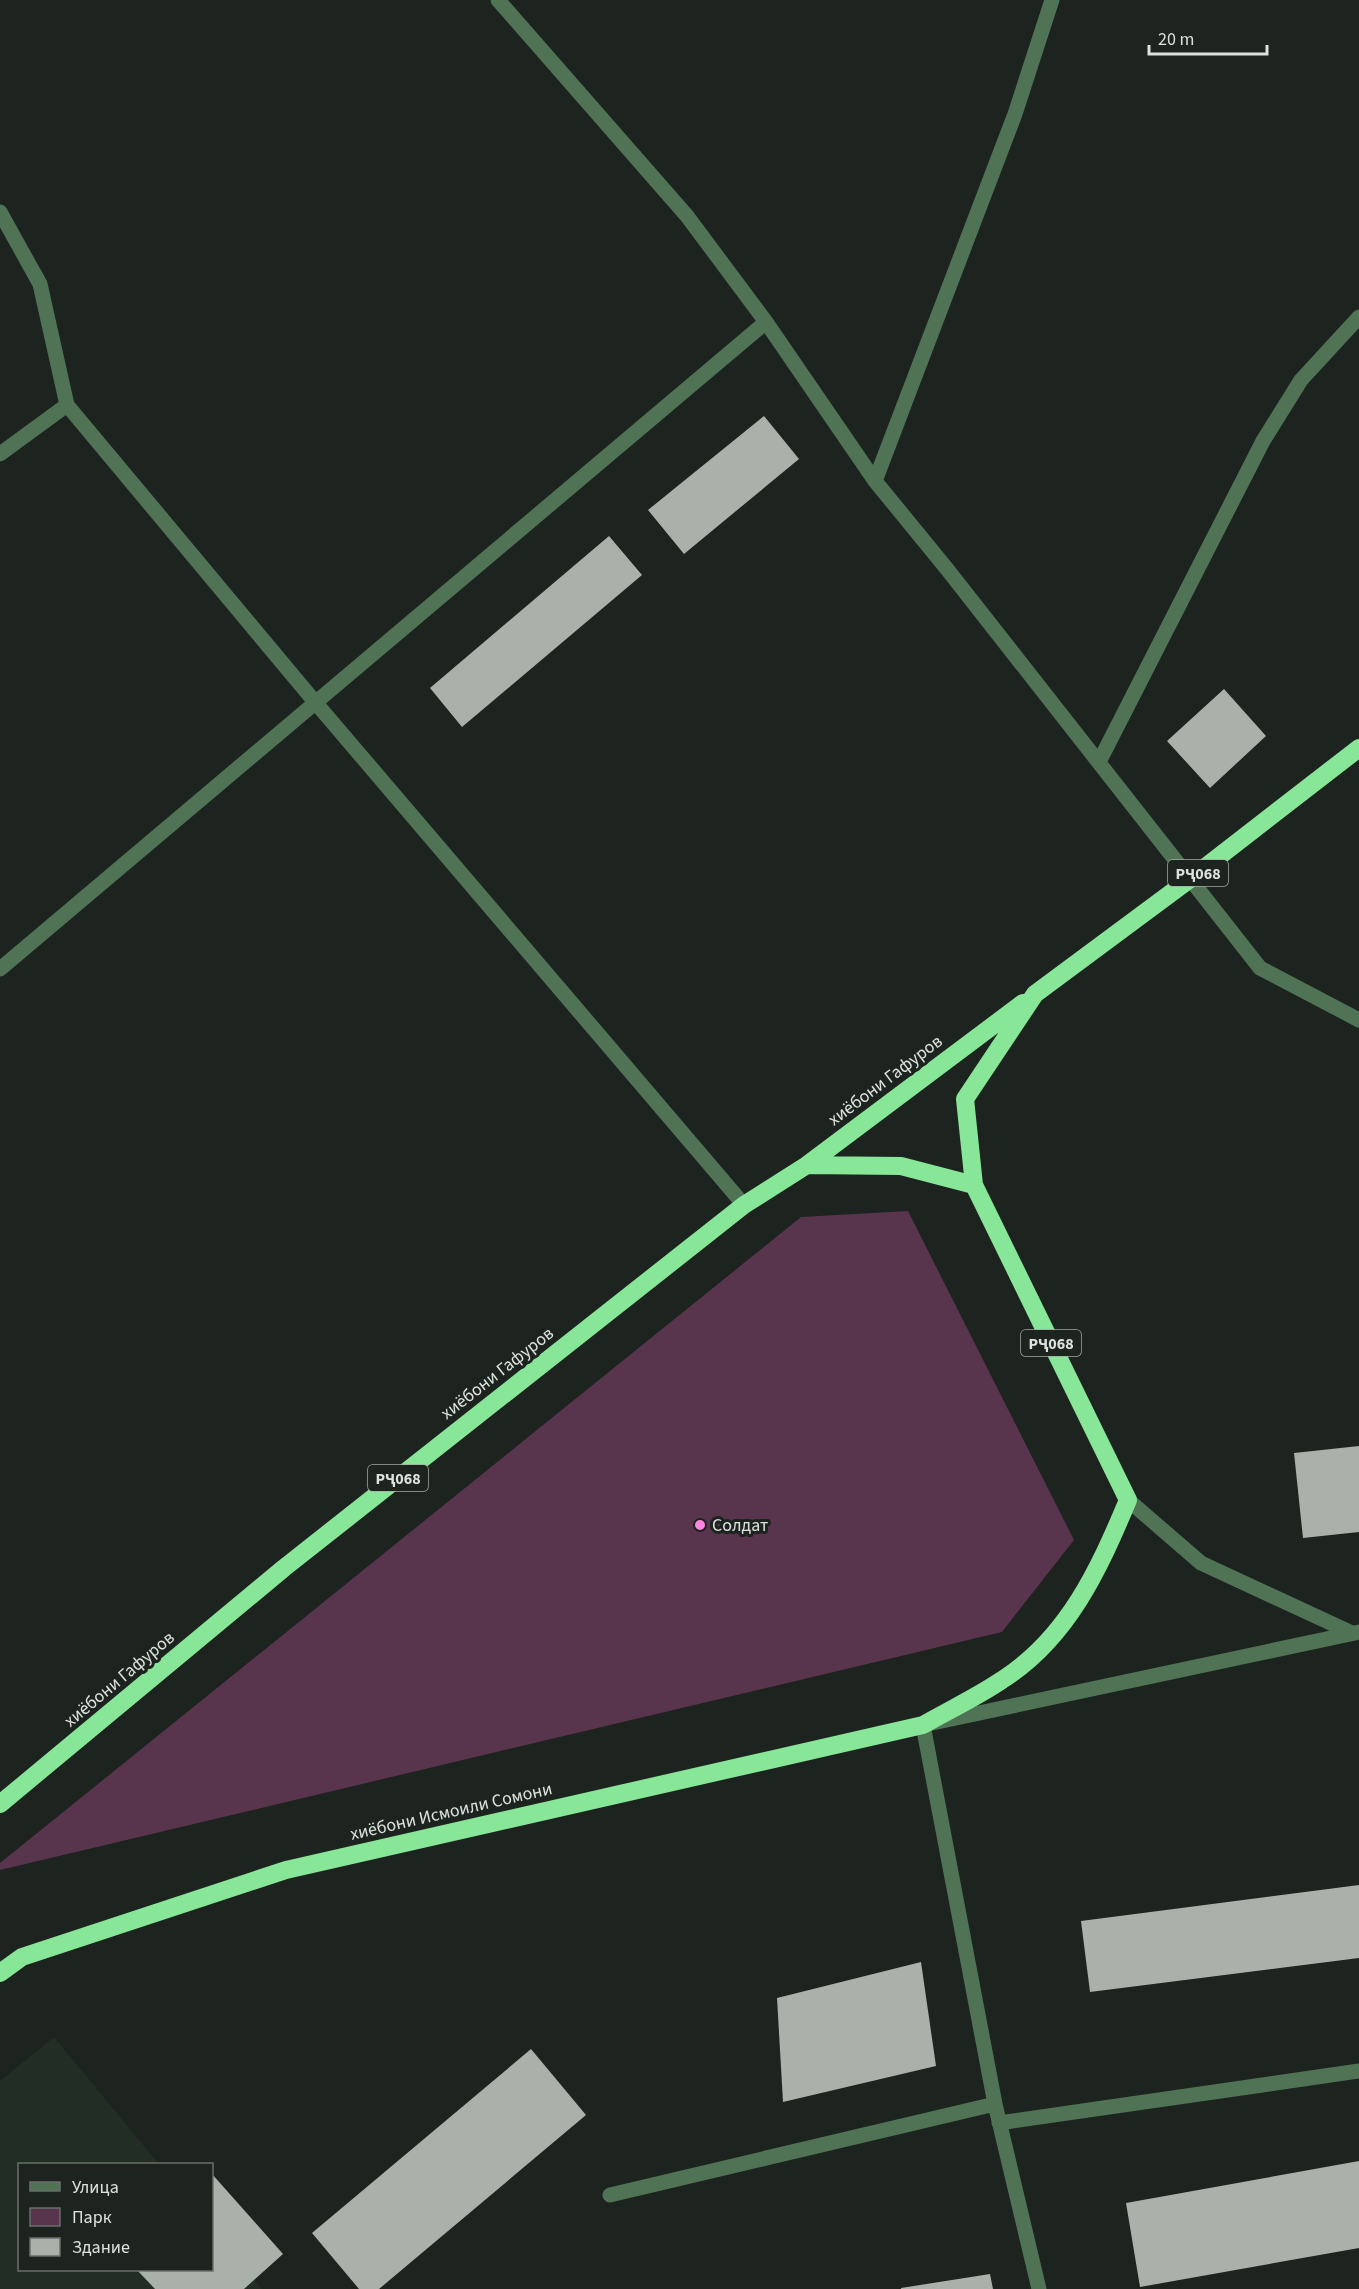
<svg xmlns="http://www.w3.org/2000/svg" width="1359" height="2289" font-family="'Source Sans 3',sans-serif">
	<rect width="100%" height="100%" fill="#1d231e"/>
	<path fill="#222d23" d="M 54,2037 L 159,2164 L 20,2164 L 20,2270 L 212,2270 L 212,2228 L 262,2289 L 0,2289 L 0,2081 Z"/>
	<path fill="#58344d" d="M 908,1211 L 1074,1540 L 1002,1632 L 0,1870 L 0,1863 L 801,1217 Z"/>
	<path fill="#a9b1aa" d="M 764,416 L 799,459 L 684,554 L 648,510 Z
		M 609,536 L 642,575 L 462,727 L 430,688 Z
		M 1224,689 L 1266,736 L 1210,788 L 1167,741 Z
		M 1359,1446 L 1359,1532 L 1303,1538 L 1294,1453 Z
		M 1359,1885 L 1359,1958 L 1090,1992 L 1081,1921 Z
		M 921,1962 L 936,2066 L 783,2102 L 777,1998 Z
		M 531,2049 L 586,2115 L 379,2289 L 359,2289 L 312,2233 Z
		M 1359,2161 L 1359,2248 L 1140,2287 L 1126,2203 Z
		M 212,2174 L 283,2254 L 244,2289 L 155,2289 L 137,2270 L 212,2270 Z
		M 990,2274 L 993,2289 L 901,2289 L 901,2288 Z"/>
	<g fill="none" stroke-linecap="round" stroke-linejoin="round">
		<path stroke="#4f7354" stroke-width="15" d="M 498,0 L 687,216 L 766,322 L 875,481 L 947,569 L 1260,968 L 1359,1020
			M 0,212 L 40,284 L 67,405 L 315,702 L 744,1205
			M 0,454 L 67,405
			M 875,481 L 1015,114 L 1052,0
			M 1099,762 L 1263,441 L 1301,380 L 1359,317
			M 0,969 L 766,322
			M 1128,1500 L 1201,1563 L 1352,1633
			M 999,2123 L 1359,2071
			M 610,2195 L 995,2104
			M 1039,2289 L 995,2104 L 923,1725 L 1359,1632"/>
		<path stroke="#88e698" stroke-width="18" d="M 807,1165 L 901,1166 L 974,1185
			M 0,1804 L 284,1568 L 744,1205 L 807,1165 L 1023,1003
			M 0,1973 L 22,1957 L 286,1870 L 923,1725 C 949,1710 977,1697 1002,1680 C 1068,1638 1099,1569 1128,1500 L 974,1185 L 965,1099 L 1035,994 L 1190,879 L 1359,748"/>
	</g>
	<circle fill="#ff85df" stroke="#1d231e" stroke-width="2" cx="700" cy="1525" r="6"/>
	<g text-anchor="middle" stroke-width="6" stroke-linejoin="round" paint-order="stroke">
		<g fill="#1d231e" stroke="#a4a9a4" stroke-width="1.5">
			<rect x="1168" y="860" width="60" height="26" rx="4.5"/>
			<rect x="1021" y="1330" width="60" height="26" rx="4.5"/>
			<rect x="368" y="1465" width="60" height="26" rx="4.5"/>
		</g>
		<g font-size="16" font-weight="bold" fill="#dee2de">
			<text x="1198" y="879">РҶ068</text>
			<text x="1051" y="1349">РҶ068</text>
			<text x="398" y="1484">РҶ068</text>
		</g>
		<g font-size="18" fill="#dee2de" stroke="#1d231e">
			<text transform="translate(885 1080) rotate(-37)" y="6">хиёбони Гафуров</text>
			<text transform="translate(497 1373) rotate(-38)" y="6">хиёбони Гафуров</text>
			<text transform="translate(119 1679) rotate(-40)" y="6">хиёбони Гафуров</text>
			<text transform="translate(451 1811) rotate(-13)" y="6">хиёбони Исмоили Сомони</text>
		</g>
		<g font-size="18" fill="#dee2de" stroke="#1d231e" text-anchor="start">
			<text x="712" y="1531">Солдат</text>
		</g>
	</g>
	<rect x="18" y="2163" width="195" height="108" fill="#1d231e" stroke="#6a6f6b" stroke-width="1.5"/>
	<rect x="30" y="2182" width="30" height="9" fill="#4f7354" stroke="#6a6f6b" stroke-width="1.5"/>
	<text x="72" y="2193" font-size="18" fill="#dee2de">Улица</text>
	<rect x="30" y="2208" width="30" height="18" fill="#58344d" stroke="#6a6f6b" stroke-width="1.5"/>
	<text x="72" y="2223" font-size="18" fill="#dee2de">Парк</text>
	<rect x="30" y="2238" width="30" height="18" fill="#a9b1aa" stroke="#6a6f6b" stroke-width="1.5"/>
	<text x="72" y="2253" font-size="18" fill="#dee2de">Здание</text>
	<path d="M1149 45v9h118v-9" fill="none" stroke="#dee2de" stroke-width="3"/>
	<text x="1158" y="45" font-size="18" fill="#dee2de" stroke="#1d231e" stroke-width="4.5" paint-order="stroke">20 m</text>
</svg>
